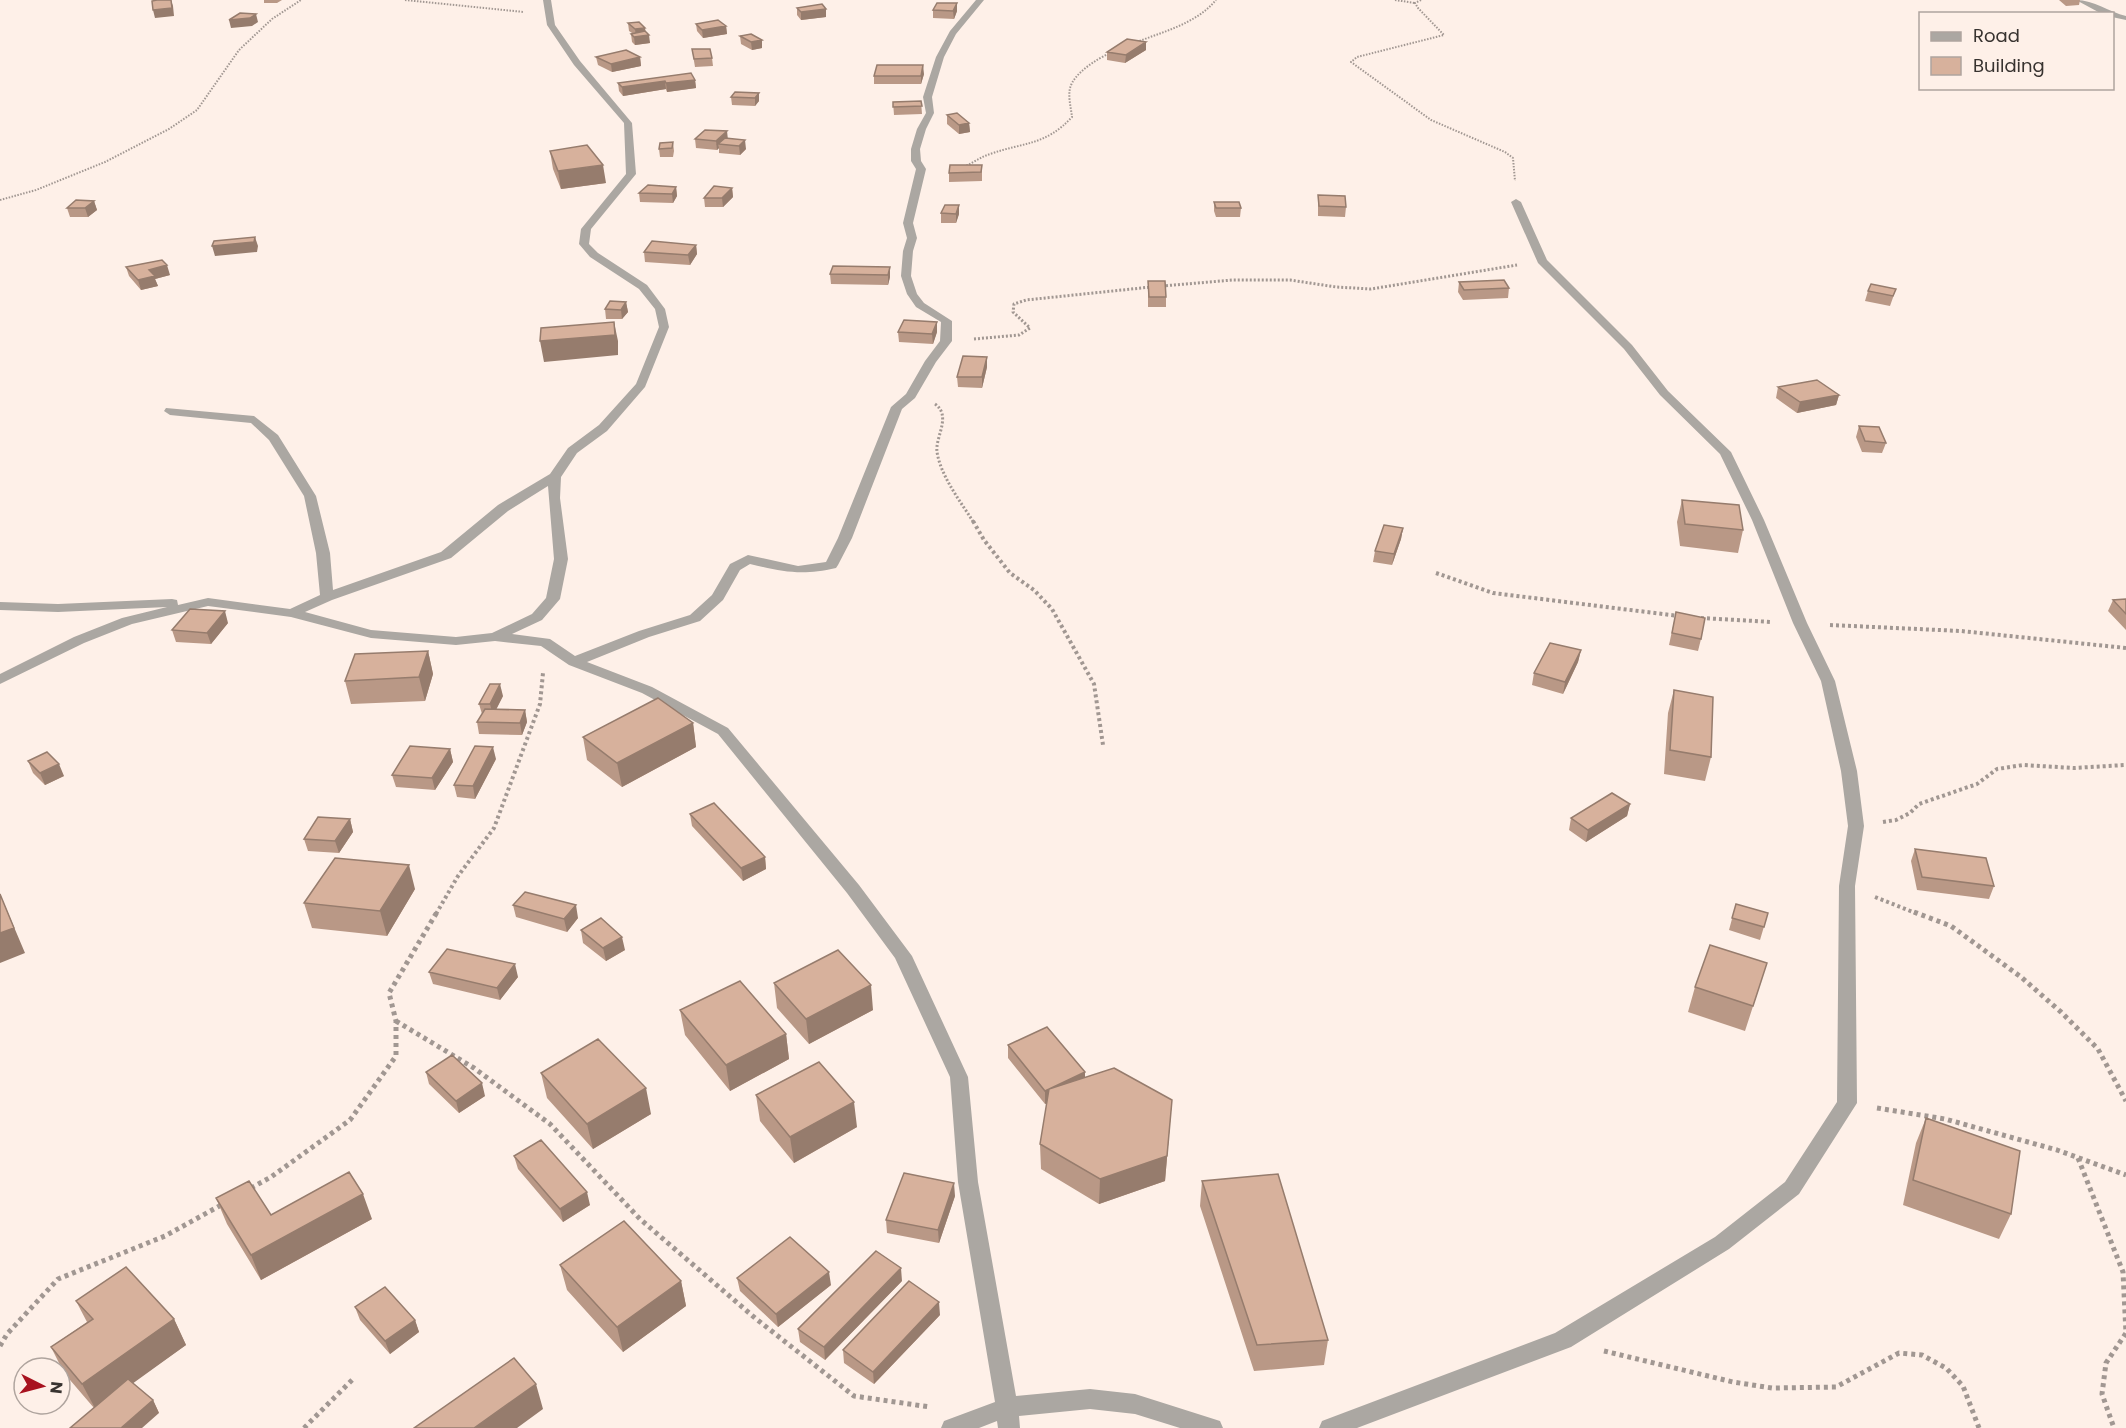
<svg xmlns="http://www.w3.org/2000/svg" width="2126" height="1428" font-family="Poppins,sans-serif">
	<rect width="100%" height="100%" fill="#fef0e8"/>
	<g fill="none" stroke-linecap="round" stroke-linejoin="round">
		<path stroke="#a19792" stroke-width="2" stroke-dasharray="1.5 1.5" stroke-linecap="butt" d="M 405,0 L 524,12
			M 1395,0 L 1415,3
			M 1421,0 L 1415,3 L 1418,8 L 1444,35 L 1357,57 L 1351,62 L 1431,120 L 1505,152 L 1513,158 L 1515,181
			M 1134,43 C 1162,32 1196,24 1216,0
			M 964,167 C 972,163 981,157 990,154 C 1024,142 1045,146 1072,117 C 1071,108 1068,97 1070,88 C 1074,73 1097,59 1110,53
			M 0,200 L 36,190 L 105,162 L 169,129 L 197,110 L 239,50 L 272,19 L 301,0"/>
		<path stroke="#a19792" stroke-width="3" stroke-dasharray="2 2" stroke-linecap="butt" d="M 1162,286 L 1233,280 L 1290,280 L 1336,287 L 1371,289 L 1517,265
			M 974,339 L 1019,335 L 1030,328 L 1013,312 L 1014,304 L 1026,300 L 1151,287
			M 935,404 C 952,416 935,437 937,452 C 941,477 961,502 974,523"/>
		<path stroke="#a19792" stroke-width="4" stroke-dasharray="3 3" stroke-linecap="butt" d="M 973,521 L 984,540 L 1010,573 L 1034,590 L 1052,609 L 1094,684 L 1103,745
			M 1436,573 L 1493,593 L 1679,616
			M 1701,618 L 1772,622
			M 1830,625 L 1961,631 L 2126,648
			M 1883,822 L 1896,820 L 1910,813 L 1919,804 L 1977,784 L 1997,769 L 2023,765 L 2074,768 L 2125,765
			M 1875,897 L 1918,914
			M 436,914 L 458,876 L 494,828 L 540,704 L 543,673"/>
		<path stroke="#a19792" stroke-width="5" stroke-dasharray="4 4" stroke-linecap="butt" d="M 1914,912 L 1951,926 L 2021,977 L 2061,1012 L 2098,1049 L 2126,1101
			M 396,1021 L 474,1068 L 550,1124 L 640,1219 L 755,1318 L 854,1396 L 930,1407
			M 1877,1108 L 1945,1119 L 2057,1150 L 2126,1175
			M 2078,1158 L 2123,1272 L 2126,1333 L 2106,1363 L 2102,1394 L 2114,1428
			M 251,1188 L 271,1177 L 350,1120 L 396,1056 L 396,1021 L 389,993 L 437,912
			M 0,1346 L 7,1334 L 58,1279 L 165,1236 L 223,1204
			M 1604,1351 L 1733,1382 L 1772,1388 L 1836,1387 L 1899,1353 L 1922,1355 L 1946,1368 L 1963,1386 L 1979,1428
			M 304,1428 L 354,1378"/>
		<path fill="#aba7a2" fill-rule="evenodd" d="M 543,0 L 551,0 L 555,25 L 580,61 L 632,123 L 636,174 L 591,229 L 589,244 L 598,253 L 647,285 L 665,309 L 669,327 L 645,387 L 607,431 L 577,453 L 561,477 L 560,498 L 568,559 L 560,599 L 542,620 L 512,634 L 550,639 L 575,656 L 639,631 L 690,615 L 712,595 L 730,564 L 748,555 L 798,566 L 826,562 L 838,538 L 891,407 L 906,394 L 925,361 L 940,341 L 941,322 L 916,307 L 907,294 L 901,276 L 903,251 L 907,238 L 903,223 L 916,169 L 911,161 L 911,149 L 917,129 L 926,113 L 923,97 L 936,57 L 950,31 L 976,0 L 984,0 L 956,34 L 944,57 L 932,97 L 934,113 L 926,129 L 920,149 L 921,161 L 926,169 L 913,223 L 917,238 L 913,251 L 911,276 L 917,294 L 924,303 L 952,321 L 952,341 L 936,362 L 915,398 L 902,409 L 852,538 L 838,565 L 836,568 C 802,576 783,572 750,564 L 740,570 L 723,600 L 700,621 L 649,637 L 587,662 L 652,687 L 728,728 L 859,885 L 912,956 L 968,1077 L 978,1182 L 1016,1396 L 1090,1389 L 1135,1394 L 1220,1421 L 1223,1428 L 1180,1428 L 1135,1414 L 1090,1409 L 1019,1416 L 1020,1428 L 998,1428 L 997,1421 L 979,1428 L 941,1428 L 944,1421 L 995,1402 L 958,1182 L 950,1077 L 895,958 L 847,893 L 718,734 L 642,693 L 569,665 L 541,646 L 495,641 L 456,645 L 371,638 L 291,617 L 208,606 L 132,624 L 84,643 L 0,684 L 0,674 L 74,637 L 122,618 L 167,607 L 58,612 L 0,610 L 0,602 L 58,604 L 172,599 L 177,600 L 178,605 L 208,598 L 290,609 L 320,595 L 316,553 L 304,496 L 269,440 L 251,423 L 170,415 L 164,411 L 166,408 L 254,416 L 278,435 L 316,496 L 330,553 L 333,590 L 441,552 L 498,505 L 550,474 L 568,448 L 599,425 L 636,384 L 659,327 L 655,309 L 639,289 L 590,257 L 579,244 L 581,229 L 626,174 L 624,123 L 574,65 L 547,25 ZM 548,486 L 554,559 L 546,598 L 532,614 L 492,633 L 456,637 L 371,630 L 305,612 L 332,600 L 451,558 L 508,511 Z
			M 2076,0 C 2094,0 2109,12 2126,16 L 2126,20 L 2112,17 L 2112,14 L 2102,14 Z
			M 1516,199 L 1521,202 L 1547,260 L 1632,345 L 1668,391 L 1731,452 L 1764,520 L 1807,623 L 1835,681 L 1857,771 L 1864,826 L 1855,886 L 1857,1103 L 1799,1194 L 1729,1249 L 1571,1347 L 1357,1428 L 1319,1428 L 1322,1421 L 1555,1333 L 1715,1237 L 1785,1182 L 1837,1102 L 1839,886 L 1848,826 L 1841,771 L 1821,681 L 1793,623 L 1752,520 L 1720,454 L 1660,395 L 1624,349 L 1538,263 L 1511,202 Z"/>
	</g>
	<path fill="#b99886" d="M 264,0 L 282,0 L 277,3 L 264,3 Z
		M 2059,0 L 2080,0 L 2079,5 L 2066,6 Z
		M 797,8 L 826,9 L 826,17 L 801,20 L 797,15 Z
		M 933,10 L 957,11 L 954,19 L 933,18 Z
		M 628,23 L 646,32 L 650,43 L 635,45 L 632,42 L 631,34 L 632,33 L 629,31 Z
		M 696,24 L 726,26 L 727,34 L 703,38 L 697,31 Z
		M 740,36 L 762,40 L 762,48 L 752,50 L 741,44 Z
		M 692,49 L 712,58 L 713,66 L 695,67 Z
		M 1146,50 L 1125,63 L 1107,60 L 1107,52 Z
		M 596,57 L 640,57 L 641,66 L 612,72 L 598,65 Z
		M 924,74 L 921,84 L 874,84 L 874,76 Z
		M 695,80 L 696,88 L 667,92 L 666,89 L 623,96 L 619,91 L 618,83 Z
		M 759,93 L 759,101 L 755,106 L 732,105 L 731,97 Z
		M 921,101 L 922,114 L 894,115 L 893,102 Z
		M 947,115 L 969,123 L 970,132 L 959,134 L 947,124 Z
		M 695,139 L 727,139 L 746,149 L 740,155 L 719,153 L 719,148 L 717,150 L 696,148 Z
		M 673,142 L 674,151 L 673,157 L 660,157 L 659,149 Z
		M 550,151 L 606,183 L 561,189 L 553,169 Z
		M 982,165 L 982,181 L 949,182 L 949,173 Z
		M 676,187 L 677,196 L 673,203 L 640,202 L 639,193 Z
		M 732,188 L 733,197 L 723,207 L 705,207 L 704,198 Z
		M 1318,195 L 1346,207 L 1345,217 L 1318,216 Z
		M 94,201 L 97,210 L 88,217 L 70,217 L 67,208 Z
		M 1214,202 L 1241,208 L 1240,217 L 1216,217 L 1214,211 Z
		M 959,205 L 959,214 L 956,223 L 941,223 L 941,213 Z
		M 696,245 L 697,254 L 690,265 L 645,262 L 644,252 Z
		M 126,267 L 170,275 L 155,279 L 158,286 L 141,290 L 129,276 Z
		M 890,267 L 890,277 L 888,285 L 831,284 L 830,274 Z
		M 1148,281 L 1166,297 L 1166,307 L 1148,307 Z
		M 1459,282 L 1509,288 L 1508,298 L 1463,300 L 1458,292 Z
		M 1896,289 L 1890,306 L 1865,301 L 1868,291 Z
		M 626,302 L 628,312 L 622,319 L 606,319 L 605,309 Z
		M 898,332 L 937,332 L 933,344 L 899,342 Z
		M 987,357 L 987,367 L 982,388 L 958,387 L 957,377 Z
		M 1778,387 L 1839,395 L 1836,405 L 1797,413 L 1776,398 Z
		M 1859,426 L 1886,443 L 1882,453 L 1862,452 L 1856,437 Z
		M 1682,500 L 1743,530 L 1738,553 L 1680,546 L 1677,522 Z
		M 1403,528 L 1401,539 L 1392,565 L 1373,562 L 1375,551 Z
		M 2126,599 L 2126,630 L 2108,611 L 2113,600 Z
		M 1676,612 L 1701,639 L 1698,651 L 1669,645 Z
		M 228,623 L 211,644 L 176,642 L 172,630 Z
		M 1581,650 L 1578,662 L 1563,694 L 1532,685 L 1534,673 Z
		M 428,651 L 433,674 L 425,701 L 351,704 L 345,681 Z
		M 1674,690 L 1711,757 L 1705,781 L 1664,774 L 1668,713 Z
		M 503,696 L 496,709 L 525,710 L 527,722 L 522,735 L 479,734 L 477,722 L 482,714 L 479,704 Z
		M 693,723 L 696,747 L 622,787 L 587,760 L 583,737 Z
		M 450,749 L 453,762 L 435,790 L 396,787 L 392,775 Z
		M 496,759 L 475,799 L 457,797 L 454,785 Z
		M 28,761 L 64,776 L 45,785 L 33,773 Z
		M 1630,804 L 1627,816 L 1586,842 L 1569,830 L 1571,818 Z
		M 690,814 L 765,857 L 766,869 L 743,881 L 692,826 Z
		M 350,819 L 353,832 L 339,853 L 308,851 L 304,839 Z
		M 1915,849 L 1994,886 L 1989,899 L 1917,890 L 1911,861 Z
		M 415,889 L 387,936 L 312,928 L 304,903 Z
		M 1736,904 L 1768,913 L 1760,940 L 1729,930 Z
		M 513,905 L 578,918 L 567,932 L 516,917 Z
		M 581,930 L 625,950 L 606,961 L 583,943 Z
		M 1767,963 L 1745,1031 L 1688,1012 L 1695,987 Z
		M 429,972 L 518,977 L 500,1000 L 433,984 Z
		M 774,983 L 873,1010 L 809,1044 L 777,1008 Z
		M 680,1010 L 786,1034 L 789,1059 L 730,1091 L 685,1035 Z
		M 1008,1045 L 1085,1077 L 1172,1100 L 1165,1181 L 1099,1204 L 1041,1169 L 1040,1144 L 1047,1103 L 1045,1104 L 1008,1058 Z
		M 426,1072 L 485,1096 L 459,1113 L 429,1084 Z
		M 541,1073 L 651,1114 L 593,1149 L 547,1098 Z
		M 756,1095 L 857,1127 L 794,1163 L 760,1121 Z
		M 1926,1118 L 2011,1214 L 1999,1239 L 1903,1205 L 1916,1143 Z
		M 514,1156 L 590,1205 L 563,1222 L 518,1169 Z
		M 1202,1181 L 1328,1340 L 1324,1365 L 1254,1371 L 1200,1206 Z
		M 955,1196 L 939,1243 L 887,1233 L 886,1220 Z
		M 216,1198 L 271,1215 L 372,1219 L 261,1280 L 227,1224 Z
		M 560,1265 L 681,1281 L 686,1306 L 623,1352 L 567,1290 Z
		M 737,1278 L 831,1285 L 778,1327 L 740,1291 Z
		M 902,1281 L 825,1360 L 800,1342 L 798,1329 Z
		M 76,1301 L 174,1319 L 186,1345 L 132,1383 L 153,1400 L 159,1413 L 94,1408 L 64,1373 L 51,1347 L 87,1322 Z
		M 355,1307 L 415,1320 L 419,1332 L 390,1354 L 360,1320 Z
		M 940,1315 L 874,1384 L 844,1363 L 843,1350 Z"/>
	<path fill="#967c6d" d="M 171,0 L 173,6 L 174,16 L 155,18 L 153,10 Z
		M 957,3 L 957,11 L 954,19 L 953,11 Z
		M 826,9 L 826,17 L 801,20 L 801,12 Z
		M 256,14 L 258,22 L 252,26 L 231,28 L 229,20 Z
		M 726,26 L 727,34 L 703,38 L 702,30 Z
		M 645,28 L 646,35 L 649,35 L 650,43 L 635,45 L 634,37 L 636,37 L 635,29 Z
		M 762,40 L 762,48 L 752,50 L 751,42 Z
		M 1146,42 L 1146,50 L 1125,63 L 1126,55 Z
		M 640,57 L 641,66 L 612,72 L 611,64 Z
		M 923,65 L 924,74 L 921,84 L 921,76 Z
		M 695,80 L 696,88 L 667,92 L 666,83 Z
		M 665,81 L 666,89 L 623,96 L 622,87 Z
		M 759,93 L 759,101 L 755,106 L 755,98 Z
		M 969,123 L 970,132 L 959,134 L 959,125 Z
		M 727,131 L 728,140 L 718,144 L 719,148 L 717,150 L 716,141 Z
		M 745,140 L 746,149 L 740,155 L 739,146 Z
		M 603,165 L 606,183 L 561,189 L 558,171 Z
		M 676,187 L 677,196 L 673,203 L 672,194 Z
		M 732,188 L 733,197 L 723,207 L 722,198 Z
		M 94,201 L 97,210 L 88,217 L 85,208 Z
		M 959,205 L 959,214 L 956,223 L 956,214 Z
		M 255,237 L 258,246 L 257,252 L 215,256 L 212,246 Z
		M 696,245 L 697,254 L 690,265 L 688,255 Z
		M 167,265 L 170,275 L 155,279 L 158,286 L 141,290 L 138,280 L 149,270 Z
		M 890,267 L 890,277 L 888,285 L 888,275 Z
		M 626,302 L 628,312 L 622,319 L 621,310 Z
		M 614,322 L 618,341 L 618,355 L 544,362 L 540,341 Z
		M 937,322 L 937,332 L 933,344 L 932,334 Z
		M 987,357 L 987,367 L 982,388 L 982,377 Z
		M 1839,395 L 1836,405 L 1797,413 L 1800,402 Z
		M 1403,528 L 1401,539 L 1392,565 L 1394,554 Z
		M 225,611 L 228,623 L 211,644 L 207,633 Z
		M 1581,650 L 1578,662 L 1563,694 L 1565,682 Z
		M 428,651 L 433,674 L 425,701 L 419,677 Z
		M 500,684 L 503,696 L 493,716 L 490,704 Z
		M 525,710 L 527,722 L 522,735 L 520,723 Z
		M 693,723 L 696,747 L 622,787 L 617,763 Z
		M 493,747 L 496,759 L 475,799 L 473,786 Z
		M 450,749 L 453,762 L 435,790 L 432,778 Z
		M 59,764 L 64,776 L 45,785 L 40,773 Z
		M 1630,804 L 1627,816 L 1586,842 L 1588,830 Z
		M 350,819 L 353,832 L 339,853 L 335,841 Z
		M 765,857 L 766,869 L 743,881 L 741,868 Z
		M 409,865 L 415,889 L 387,936 L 380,911 Z
		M 0,894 L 25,953 L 0,963 Z
		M 576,905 L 578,918 L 567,932 L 564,919 Z
		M 622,937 L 625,950 L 606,961 L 603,948 Z
		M 515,964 L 518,977 L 500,1000 L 497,988 Z
		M 871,985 L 873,1010 L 809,1044 L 806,1019 Z
		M 786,1034 L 789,1059 L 730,1091 L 726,1065 Z
		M 1085,1072 L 1085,1084 L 1045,1104 L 1045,1091 Z
		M 482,1083 L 485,1096 L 459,1113 L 456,1101 Z
		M 646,1088 L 651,1114 L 593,1149 L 587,1124 Z
		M 1172,1100 L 1165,1181 L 1099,1204 L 1100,1179 Z
		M 854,1102 L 857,1127 L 794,1163 L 790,1137 Z
		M 954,1183 L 955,1196 L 939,1243 L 938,1230 Z
		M 587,1192 L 590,1205 L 563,1222 L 560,1209 Z
		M 363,1194 L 372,1219 L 261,1280 L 251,1255 Z
		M 901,1268 L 902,1281 L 825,1360 L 824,1347 Z
		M 829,1272 L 831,1285 L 778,1327 L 776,1314 Z
		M 681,1281 L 686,1306 L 623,1352 L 617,1327 Z
		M 939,1302 L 940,1315 L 874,1384 L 873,1372 Z
		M 174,1319 L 186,1345 L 96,1410 L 82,1384 Z
		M 415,1320 L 419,1332 L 390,1354 L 385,1341 Z
		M 536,1384 L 543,1409 L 517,1428 L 474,1428 Z
		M 153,1400 L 159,1413 L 142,1428 L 121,1428 Z"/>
	<path fill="#d7b19c" stroke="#967c6d" stroke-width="1.5" d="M 157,0 L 171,0 L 172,8 L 153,10 L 152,1 Z
		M 937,3 L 957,3 L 953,11 L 933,10 Z
		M 822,4 L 826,9 L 801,12 L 797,8 Z
		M 240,13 L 256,14 L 250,18 L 229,20 Z
		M 718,20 L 726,26 L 702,30 L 696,24 Z
		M 639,22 L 645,28 L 635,29 L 628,23 Z
		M 645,31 L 649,35 L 634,37 L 631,34 Z
		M 751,34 L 762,40 L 751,42 L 740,36 Z
		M 1127,39 L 1146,42 L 1126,55 L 1107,52 Z
		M 692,49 L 710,49 L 712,58 L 694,59 Z
		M 626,50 L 640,57 L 611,64 L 596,57 Z
		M 877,65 L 923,65 L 921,76 L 874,76 Z
		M 691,73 L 695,80 L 666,83 L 665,81 L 622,87 L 618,83 Z
		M 735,92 L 759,93 L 755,98 L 731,97 Z
		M 921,101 L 922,106 L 893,107 L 893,102 Z
		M 957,113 L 969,123 L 959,125 L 947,115 Z
		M 705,130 L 727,131 L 716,141 L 695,139 Z
		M 725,138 L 745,140 L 739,146 L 718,144 Z
		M 673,142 L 672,148 L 659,149 L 660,143 Z
		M 587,145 L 603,165 L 558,171 L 550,151 Z
		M 950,165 L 982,165 L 981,172 L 949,173 Z
		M 648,185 L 676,187 L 672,194 L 639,193 Z
		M 714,186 L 732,188 L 722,198 L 704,198 Z
		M 1318,195 L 1345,196 L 1346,207 L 1319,206 Z
		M 76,200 L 94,201 L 85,208 L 67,208 Z
		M 1214,202 L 1239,202 L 1241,208 L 1216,208 Z
		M 945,205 L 959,205 L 956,214 L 941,213 Z
		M 255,237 L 254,242 L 212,246 L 214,241 Z
		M 652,241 L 696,245 L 688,255 L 644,252 Z
		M 162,260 L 167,265 L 149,270 L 155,276 L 138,280 L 126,267 Z
		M 833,266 L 890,267 L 888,275 L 830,274 Z
		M 1504,280 L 1509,288 L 1464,290 L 1459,282 Z
		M 1148,281 L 1165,281 L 1166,297 L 1149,297 Z
		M 1871,284 L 1896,289 L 1893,296 L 1868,291 Z
		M 610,301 L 626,302 L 621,310 L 605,309 Z
		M 904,320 L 937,322 L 932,334 L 898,332 Z
		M 614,322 L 615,335 L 540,341 L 541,328 Z
		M 963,356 L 987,357 L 982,377 L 957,377 Z
		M 1817,380 L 1839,395 L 1800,402 L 1778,387 Z
		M 1859,426 L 1879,427 L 1886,443 L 1865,441 Z
		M 1682,500 L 1739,505 L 1743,530 L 1685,524 Z
		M 1384,525 L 1403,528 L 1394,554 L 1375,551 Z
		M 2126,599 L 2126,614 L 2113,600 Z
		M 190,609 L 225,611 L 207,633 L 172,630 Z
		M 1676,612 L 1705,618 L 1701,639 L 1672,633 Z
		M 1550,643 L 1581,650 L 1565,682 L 1534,673 Z
		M 428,651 L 419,677 L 345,681 L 355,654 Z
		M 490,684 L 500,684 L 490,704 L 479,704 Z
		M 1674,690 L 1713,697 L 1711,757 L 1670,750 Z
		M 658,698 L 693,723 L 617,763 L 583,737 Z
		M 485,709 L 525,710 L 520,723 L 477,722 Z
		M 410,746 L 450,749 L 432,778 L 392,775 Z
		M 475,746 L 493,747 L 473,786 L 454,785 Z
		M 47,752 L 59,764 L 40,773 L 28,761 Z
		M 1612,793 L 1630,804 L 1588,830 L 1571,818 Z
		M 714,803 L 765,857 L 741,868 L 690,814 Z
		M 318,817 L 350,819 L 335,841 L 304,839 Z
		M 1915,849 L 1986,858 L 1994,886 L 1922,877 Z
		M 335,858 L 409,865 L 380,911 L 304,903 Z
		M 525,892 L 576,905 L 564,919 L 513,905 Z
		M 0,894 L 14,928 L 0,933 Z
		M 1736,904 L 1768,913 L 1764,927 L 1732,918 Z
		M 601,918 L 622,937 L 603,948 L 581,930 Z
		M 1710,945 L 1767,963 L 1753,1006 L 1695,987 Z
		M 447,949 L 515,964 L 497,988 L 429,972 Z
		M 838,950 L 871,985 L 806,1019 L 774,983 Z
		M 740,981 L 786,1034 L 726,1065 L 680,1010 Z
		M 1047,1027 L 1085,1072 L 1045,1091 L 1008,1045 Z
		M 598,1039 L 646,1088 L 587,1124 L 541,1073 Z
		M 452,1055 L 482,1083 L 456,1101 L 426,1072 Z
		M 819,1062 L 854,1102 L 790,1137 L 756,1095 Z
		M 1114,1068 L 1172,1100 L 1167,1156 L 1100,1179 L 1040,1144 L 1049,1089 Z
		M 1926,1118 L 2020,1151 L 2011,1214 L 1913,1180 Z
		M 541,1140 L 587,1192 L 560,1209 L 514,1156 Z
		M 349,1172 L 363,1194 L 251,1255 L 216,1198 L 249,1181 L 271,1215 Z
		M 904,1173 L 954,1183 L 938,1230 L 886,1220 Z
		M 1278,1174 L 1328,1340 L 1257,1345 L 1202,1181 Z
		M 624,1221 L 681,1281 L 617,1327 L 560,1265 Z
		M 790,1237 L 829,1272 L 776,1314 L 737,1278 Z
		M 876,1251 L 901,1268 L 824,1347 L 798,1329 Z
		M 126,1267 L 174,1319 L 82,1384 L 51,1347 L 93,1319 L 76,1301 Z
		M 909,1281 L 939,1302 L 873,1372 L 843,1350 Z
		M 385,1287 L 415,1320 L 385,1341 L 355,1307 Z
		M 514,1358 L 536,1384 L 474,1428 L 414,1428 Z
		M 128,1379 L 153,1400 L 121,1428 L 70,1428 Z"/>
	<rect x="1919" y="12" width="195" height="78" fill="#fef0e8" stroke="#afa49e" stroke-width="1.5"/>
	<rect x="1931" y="32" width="30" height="9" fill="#aba7a2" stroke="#afa49e" stroke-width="1.5"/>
	<text x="1973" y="42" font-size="18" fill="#383330">Road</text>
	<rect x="1931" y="57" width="30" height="18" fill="#d7b19c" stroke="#afa49e" stroke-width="1.5"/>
	<text x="1973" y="72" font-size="18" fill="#383330">Building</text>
	<g transform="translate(42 1386) rotate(96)"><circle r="28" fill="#fef0e8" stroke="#afa49e" stroke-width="1.5"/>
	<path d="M0-4.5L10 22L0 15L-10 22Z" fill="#a8121f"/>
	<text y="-9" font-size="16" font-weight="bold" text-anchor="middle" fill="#383330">N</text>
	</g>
</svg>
